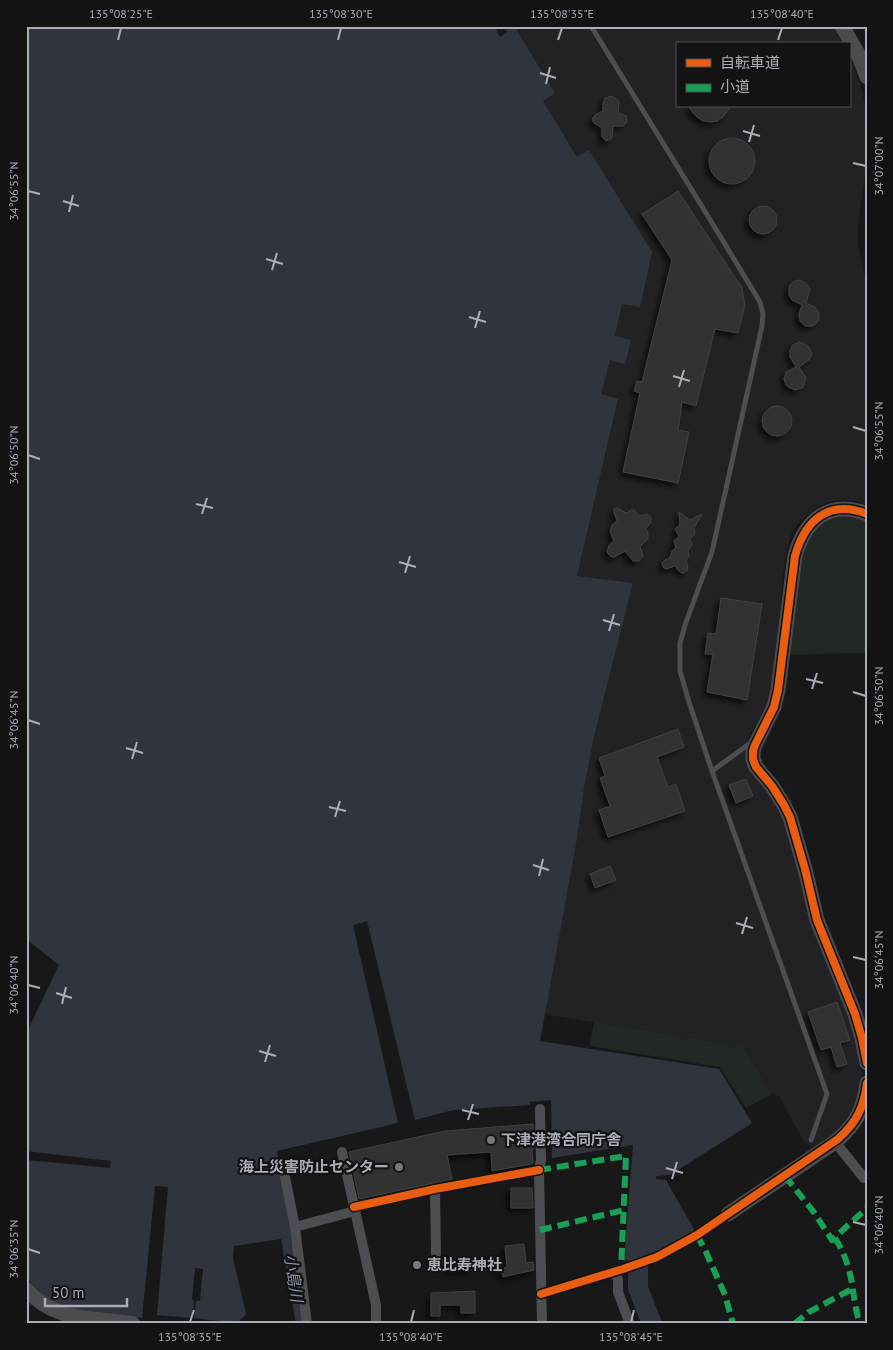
<svg xmlns="http://www.w3.org/2000/svg" width="893" height="1350" font-family="'PT Sans','Noto Sans JP',sans-serif">
	<defs>
		<filter id="shadow"><feDropShadow dx="-4" dy="4" stdDeviation="2.5" flood-color="#0009"/></filter>
	</defs>
	<rect width="100%" height="100%" fill="#181819"/>
	<path fill="#222224" d="M 514,26 L 834,26 L 844,44 L 677,44 L 677,106 L 849,106 L 849,56 L 861,87 L 865,105 L 867,124 L 866,168 L 858,223 L 858,244 L 867,287 L 867,504 L 845,500 L 827,502 L 812,511 L 799,522 L 791,535 L 787,548 L 783,575 L 776,658 L 768,704 L 750,734 L 747,743 L 745,755 L 746,762 L 768,791 L 785,818 L 855,1034 L 862,1073 L 862,1083 L 851,1115 L 837,1132 L 813,1148 L 804,1142 L 779,1096 L 772,1094 L 743,1047 L 544,1014 L 577,839 L 584,788 L 594,737 L 633,583 L 577,576 L 618,400 L 601,394 L 610,359 L 625,363 L 615,336 L 622,304 L 639,307 L 589,151 L 577,157 L 542,100 L 554,93 Z"/>
	<path fill="#222824" d="M 867,514 L 867,653 L 783,655 L 795,556 L 817,519 Z
		M 594,1022 L 743,1047 L 772,1094 L 746,1108 L 720,1067 L 590,1046 Z"/>
	<path fill="#30353d" d="M 26,26 L 494,26 L 500,37 L 507,32 L 504,26 L 514,26 L 555,93 L 543,101 L 577,157 L 589,150 L 652,252 L 640,307 L 622,304 L 615,336 L 631,340 L 625,364 L 610,360 L 601,394 L 618,399 L 577,576 L 633,583 L 594,737 L 584,788 L 577,839 L 540,1041 L 719,1069 L 752,1123 L 678,1170 L 669,1175 L 656,1176 L 656,1179 L 666,1180 L 695,1231 L 658,1251 L 624,1261 L 633,1145 L 552,1158 L 551,1100 L 530,1102 L 530,1105 L 453,1110 L 415,1120 L 367,921 L 353,925 L 398,1123 L 277,1151 L 291,1230 L 305,1324 L 296,1324 L 281,1239 L 234,1246 L 233,1258 L 246,1314 L 237,1323 L 194,1318 L 196,1301 L 200,1301 L 203,1269 L 195,1268 L 192,1300 L 194,1301 L 192,1318 L 157,1315 L 168,1187 L 155,1186 L 142,1318 L 87,1313 L 64,1307 L 43,1295 L 26,1278 L 26,1160 L 110,1168 L 111,1161 L 26,1151 L 26,1034 L 59,965 L 26,939 Z"/>
	<g fill="none" stroke-linecap="round" stroke-linejoin="round">
		<path stroke="#30353d" stroke-width="20" d="M 638,1244 L 638,1288 L 652,1324"/>
	</g>
	<path fill="#313133" stroke="#414245" filter="url(#shadow)" d="M 612,96 L 619,101 L 618,113 L 626,116 L 627,122 L 623,126 L 613,126 L 612,138 L 609,140 L 606,141 L 602,137 L 602,128 L 594,123 L 592,119 L 595,115 L 603,111 L 603,103 L 605,98 Z
		M 689,106 L 731,106 L 723,117 L 717,121 L 710,122 L 703,121 L 697,117 L 693,113 Z
		M709 161a23 23 0 1 1 46 0a23 23 0 1 1-46 0Z
		M 678,191 L 742,288 L 745,305 L 738,333 L 715,329 L 696,406 L 682,402 L 678,430 L 689,432 L 678,483 L 623,472 L 640,393 L 634,391 L 637,381 L 642,382 L 672,260 L 642,214 Z
		M749 220a14 14 0 1 1 28 0a14 14 0 1 1-28 0Z
		M 799,280 L 806,283 L 810,289 L 806,303 L 815,307 L 819,313 L 819,319 L 815,325 L 812,326 L 805,326 L 800,321 L 799,314 L 802,305 L 792,300 L 789,295 L 789,288 L 790,285 L 795,281 Z
		M 799,342 L 803,343 L 809,347 L 812,354 L 809,360 L 799,367 L 806,378 L 804,385 L 802,388 L 795,390 L 788,387 L 786,385 L 784,379 L 786,372 L 796,367 L 790,357 L 790,350 L 793,345 Z
		M762 421a15 15 0 1 1 30 0a15 15 0 1 1-30 0Z
		M 618,508 L 626,513 L 632,510 L 635,511 L 639,516 L 647,514 L 651,517 L 651,522 L 646,529 L 648,533 L 648,539 L 640,547 L 643,556 L 639,561 L 633,561 L 625,551 L 614,557 L 610,556 L 607,552 L 609,545 L 614,541 L 610,531 L 612,525 L 617,521 L 614,512 L 614,509 Z
		M 679,512 L 690,520 L 702,514 L 694,528 L 695,534 L 690,539 L 692,545 L 688,550 L 689,556 L 686,560 L 688,568 L 687,571 L 683,573 L 680,572 L 675,566 L 666,569 L 663,567 L 662,563 L 666,559 L 670,558 L 672,551 L 676,548 L 674,541 L 679,536 L 675,529 L 680,525 Z
		M 721,598 L 762,604 L 747,700 L 707,692 L 713,654 L 705,654 L 708,633 L 716,634 Z
		M 678,729 L 684,747 L 657,757 L 668,787 L 676,784 L 685,811 L 608,837 L 599,810 L 610,806 L 600,778 L 605,776 L 599,758 Z
		M 746,779 L 753,796 L 736,803 L 729,785 Z
		M 610,866 L 616,880 L 595,888 L 590,874 Z
		M 837,1002 L 850,1040 L 840,1043 L 847,1064 L 837,1067 L 831,1047 L 821,1050 L 808,1012 Z
		M 533,1124 L 534,1149 L 532,1149 L 533,1163 L 531,1164 L 492,1171 L 491,1152 L 447,1155 L 452,1179 L 359,1199 L 349,1152 L 445,1131 Z
		M 511,1188 L 532,1188 L 533,1208 L 511,1208 Z
		M 524,1244 L 526,1263 L 533,1262 L 534,1270 L 503,1277 L 501,1269 L 507,1267 L 505,1246 Z
		M 473,1260 L 474,1270 L 449,1271 L 448,1261 Z
		M 475,1291 L 475,1313 L 461,1313 L 461,1305 L 440,1305 L 440,1316 L 431,1316 L 431,1293 Z"/>
	<g fill="none" stroke-linecap="round" stroke-linejoin="round">
		<path stroke="#4d4e51" stroke-width="5" d="M 591,26 L 717,231 L 760,302 L 763,314 L 762,326 L 712,552 L 686,622 L 680,643 L 680,671 L 689,702 L 712,771 L 827,1094 L 811,1140
			M 712,771 L 752,742"/>
		<path stroke="#4d4e51" stroke-width="10" d="M 540,1109 L 541,1160 L 539,1170 L 542,1324
			M 835,1142 L 864,1178
			M 342,1152 L 376,1305 L 376,1324
			M 283,1167 L 295,1227 L 307,1324
			M 435,1189 L 436,1254
			M 354,1207 L 435,1189 L 539,1170
			M 295,1227 L 355,1211
			M 615,1271 L 618,1280 L 618,1292 L 630,1324
			M 541,1294 L 623,1269 L 657,1257 L 697,1235 L 728,1214"/>
		<path stroke="#4c4c4f" stroke-width="15" d="M 842,26 L 858,54 L 867,77
			M 867,514 C 829,499 805,520 795,556 L 778,690 L 774,707 L 755,745 L 753,751 L 753,759 L 756,767 L 772,786 L 784,805 L 790,817 L 805,869 L 817,920 L 855,1014 L 862,1038 L 867,1063
			M 728,1214 L 835,1142 C 855,1126 864,1109 867,1083
			M 26,1289 C 56,1323 93,1317 133,1324"/>
		<path stroke="#1a9f57" stroke-width="6" stroke-dasharray="12 6" stroke-linecap="butt" d="M 539,1170 L 626,1156 L 621,1270
			M 785,1176 L 813,1211 L 832,1240 L 867,1208
			M 540,1230 L 624,1210
			M 697,1235 L 706,1252 L 725,1295 L 733,1324
			M 835,1238 C 842,1249 847,1261 850,1274 C 854,1290 854,1307 860,1324
			M 794,1324 L 809,1312 L 852,1289"/>
		<defs>
			<path id="cycleway" d="M 867,514 C 829,499 805,520 795,556 L 778,690 L 774,707 L 755,745 L 753,751 L 753,759 L 756,767 L 772,786 L 784,805 L 790,817 L 805,869 L 817,920 L 855,1014 L 862,1038 L 867,1063
				M 354,1207 L 435,1189 L 539,1170
				M 541,1294 L 623,1269 L 657,1257 L 697,1235 L 838,1139 C 856,1123 864,1108 867,1083"/>
		</defs>
		<use href="#cycleway" stroke="#131314" stroke-width="11"/>
		<use href="#cycleway" stroke="#e95d12" stroke-width="8"/>
	</g>
	<path fill="none" stroke="#abadb8" stroke-width="2" d="M 118,40 L 121,28M 338,40 L 341,28M 558,40 L 562,28M 778,40 L 782,28M 540,73 L 556,78M 546,84 L 550,67M 743,131 L 760,136M 749,142 L 754,125M 853,163 L 866,166M 28,191 L 40,194M 63,201 L 79,206M 69,212 L 73,195M 266,259 L 283,264M 272,270 L 277,253M 469,317 L 486,322M 475,328 L 480,311M 673,376 L 690,381M 679,387 L 684,370M 853,427 L 866,431M 28,455 L 40,459M 196,504 L 213,508M 202,514 L 207,498M 399,562 L 416,567M 405,573 L 410,556M 603,620 L 620,625M 609,631 L 614,614M 806,679 L 823,683M 812,689 L 817,673M 853,692 L 866,696M 28,720 L 40,724M 126,748 L 143,753M 132,759 L 137,742M 329,807 L 346,811M 335,817 L 340,801M 533,865 L 549,870M 539,876 L 543,859M 736,923 L 753,928M 742,934 L 747,917M 853,957 L 866,960M 28,985 L 40,988M 56,993 L 72,998M 62,1004 L 66,987M 259,1051 L 276,1056M 265,1062 L 270,1045M 462,1110 L 479,1114M 468,1120 L 473,1104M 666,1168 L 683,1173M 672,1179 L 677,1162M 853,1222 L 866,1225M 28,1249 L 40,1253M 190,1322 L 194,1310M 411,1322 L 414,1310M 631,1322 L 634,1310"/>
	<g fill="#787980" stroke="#131314" stroke-width="2">
		<circle cx="491" cy="1140" r="5"/>
		<circle cx="399" cy="1167" r="5"/>
		<circle cx="417" cy="1265" r="5"/>
	</g>
	<g text-anchor="middle" stroke-width="4.5" stroke-linejoin="round" paint-order="stroke">
		<g font-size="15" font-weight="bold" fill="#abadb8" stroke="#131314" text-anchor="start">
			<text x="501" y="1145">下津港湾合同庁舎</text>
			<text x="389" y="1172" text-anchor="end">海上災害防止センター</text>
			<text x="427" y="1270">恵比寿神社</text>
		</g>
		<g font-size="16" font-style="italic" fill="#8697ae" stroke="#131314">
			<text transform="translate(294 1278) rotate(82)" y="6">小島川</text>
		</g>
	</g>
	<rect width="893" height="1350" fill="none" stroke="#131314" stroke-width="55"/>
	<rect x="676" y="42" width="175" height="65" fill="#131314" stroke="#505156"/>
	<rect x="686" y="59" width="25" height="8" fill="#e95d12" stroke="#505156"/>
	<text x="720" y="68" font-size="15" fill="#abadb8">自転車道</text>
	<rect x="686" y="84" width="25" height="8" fill="#1a9f57" stroke="#505156"/>
	<text x="720" y="92" font-size="15" fill="#abadb8">小道</text>
	<path d="M45 1298v8h82v-8" fill="none" stroke="#abadb8" stroke-width="2.5"/>
	<text x="52" y="1298" font-size="15" fill="#abadb8" stroke="#131314" stroke-width="4" paint-order="stroke">50 m</text>
	<rect x="28" y="28" width="838" height="1294" fill="none" stroke="#abadb8" stroke-width="2"/>
	<g font-size="12" text-anchor="middle" fill="#abadb8">
		<text x="121" y="18">135°08'25"E</text>
		<text x="341" y="18">135°08'30"E</text>
		<text x="562" y="18">135°08'35"E</text>
		<text x="782" y="18">135°08'40"E</text>
		<text transform="translate(879 166) rotate(-90)" y="4">34°07'00"N</text>
		<text transform="translate(14 191) rotate(-90)" y="4">34°06'55"N</text>
		<text transform="translate(879 431) rotate(-90)" y="4">34°06'55"N</text>
		<text transform="translate(14 455) rotate(-90)" y="4">34°06'50"N</text>
		<text transform="translate(879 696) rotate(-90)" y="4">34°06'50"N</text>
		<text transform="translate(14 720) rotate(-90)" y="4">34°06'45"N</text>
		<text transform="translate(879 960) rotate(-90)" y="4">34°06'45"N</text>
		<text transform="translate(14 985) rotate(-90)" y="4">34°06'40"N</text>
		<text transform="translate(879 1225) rotate(-90)" y="4">34°06'40"N</text>
		<text transform="translate(14 1249) rotate(-90)" y="4">34°06'35"N</text>
		<text x="190" y="1341">135°08'35"E</text>
		<text x="411" y="1341">135°08'40"E</text>
		<text x="631" y="1341">135°08'45"E</text>
	</g>
</svg>
